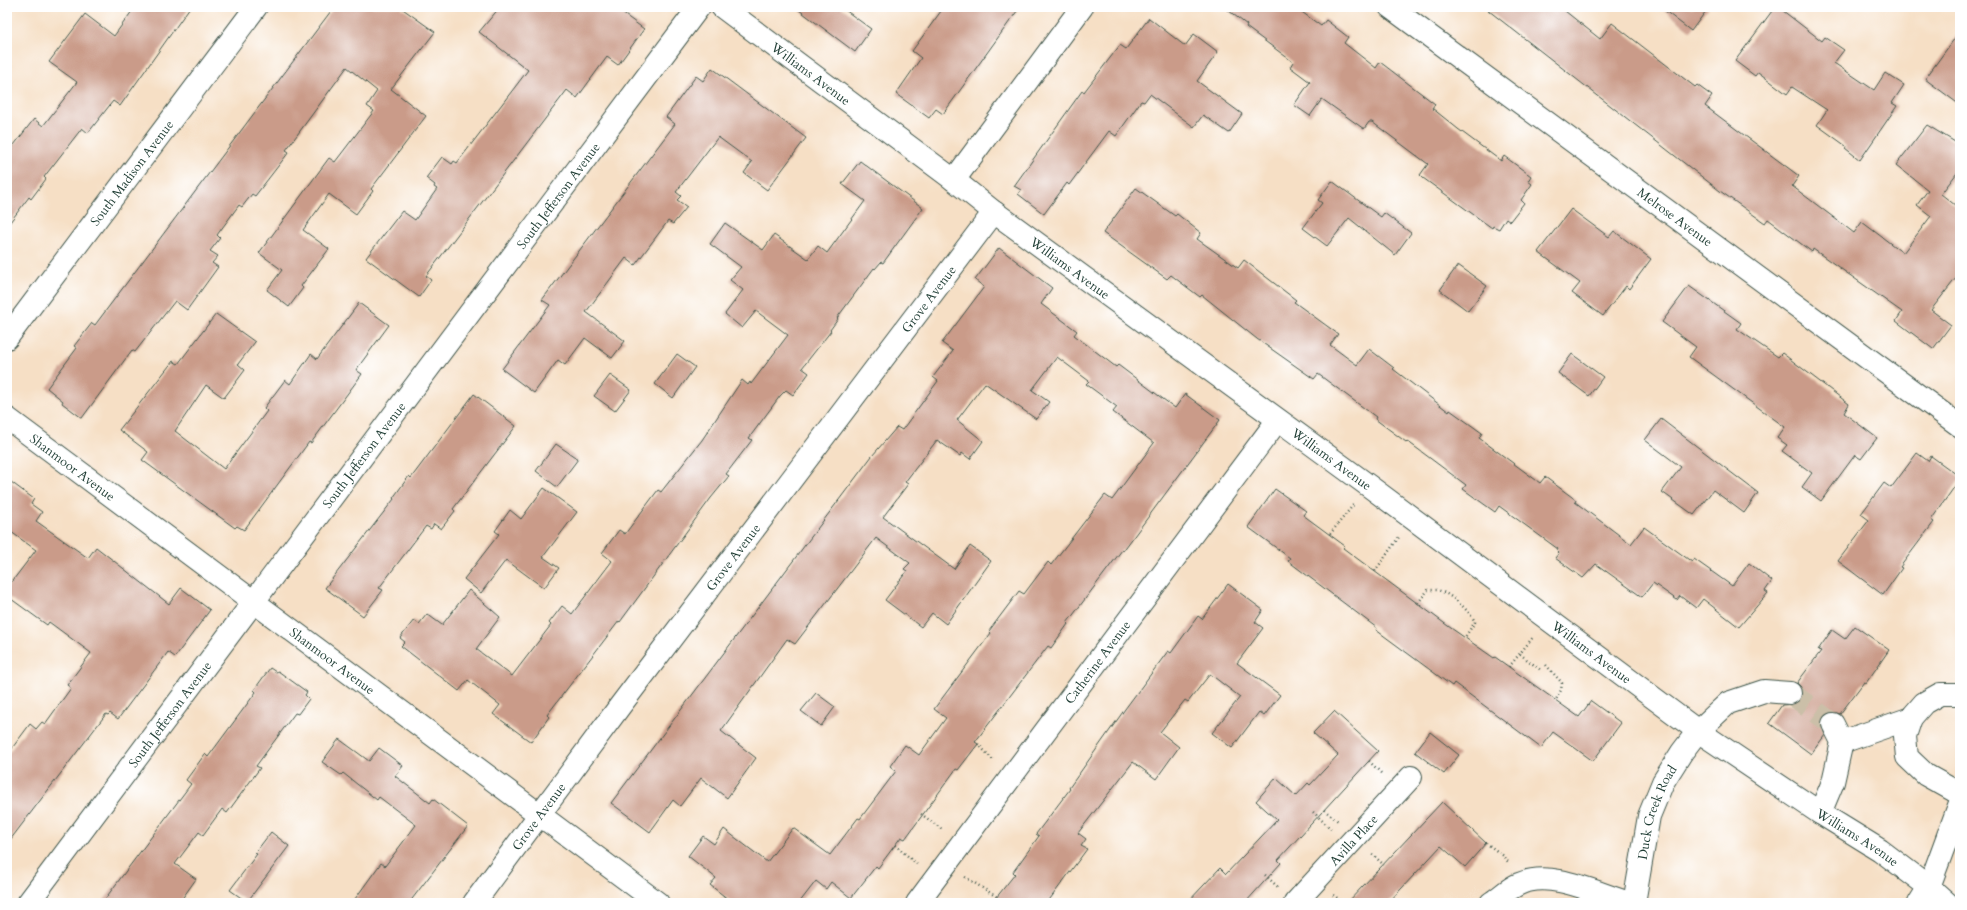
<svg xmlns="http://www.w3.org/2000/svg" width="1967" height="910" font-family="Cardo,serif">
	<rect width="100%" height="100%" fill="#fff"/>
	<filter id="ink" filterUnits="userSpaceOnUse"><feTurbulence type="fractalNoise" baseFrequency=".025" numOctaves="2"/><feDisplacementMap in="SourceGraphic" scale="8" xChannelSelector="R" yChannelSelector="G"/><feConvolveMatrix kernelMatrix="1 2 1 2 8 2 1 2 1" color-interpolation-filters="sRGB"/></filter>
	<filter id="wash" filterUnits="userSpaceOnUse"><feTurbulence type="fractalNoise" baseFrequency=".012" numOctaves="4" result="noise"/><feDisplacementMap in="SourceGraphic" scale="16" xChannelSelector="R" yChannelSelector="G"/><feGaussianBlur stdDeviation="0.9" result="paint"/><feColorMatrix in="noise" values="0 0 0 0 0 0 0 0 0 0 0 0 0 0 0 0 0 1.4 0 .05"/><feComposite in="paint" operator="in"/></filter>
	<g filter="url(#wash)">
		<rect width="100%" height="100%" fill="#f6dfc5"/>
		<g id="blocks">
			<path fill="#ca9b89" d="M 135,7 L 190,7 L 120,106 L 113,101 L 88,133 L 82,128 L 44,177 L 46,179 L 31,199 L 29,197 L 7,226 L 7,154 L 34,119 L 43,126 L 77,82 L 49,62 L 85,14 L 114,36 Z
				M 334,7 L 400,7 L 435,32 L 391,89 L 426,116 L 371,189 L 373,191 L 356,214 L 329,194 L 303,230 L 329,249 L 301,286 L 303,288 L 289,307 L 267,290 L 282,270 L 259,253 L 329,158 L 335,162 L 374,111 L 367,106 L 377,91 L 347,67 L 286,150 L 289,152 L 255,196 L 252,194 L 242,207 L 239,205 L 217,235 L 220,238 L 210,251 L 218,256 L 212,263 L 218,267 L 187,310 L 175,301 L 135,352 L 132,350 L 82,418 L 62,403 L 63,401 L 47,388 L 77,348 L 74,346 L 92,323 L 95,325 Z
				M 500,7 L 614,7 L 644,29 L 618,65 L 607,57 L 577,98 L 567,90 L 426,276 L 431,280 L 419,297 L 366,258 L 402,211 L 415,220 L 437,189 L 434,187 L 435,185 L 426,178 L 442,157 L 452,164 L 454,161 L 457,163 L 528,70 L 479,32 Z
				M 795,7 L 841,7 L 871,29 L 855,52 Z
				M 944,7 L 1020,7 L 943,114 L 936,109 L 929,118 L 896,94 L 921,58 L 912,51 Z
				M 1224,7 L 1295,7 L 1321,26 L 1326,20 L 1348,37 L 1344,43 L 1376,68 L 1380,62 L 1435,104 L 1432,108 L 1458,129 L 1501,161 L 1504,156 L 1531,176 L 1528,181 L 1532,184 L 1521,200 L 1524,203 L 1510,221 L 1506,218 L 1499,229 L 1493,226 L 1492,228 L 1423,178 L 1420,175 L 1428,164 L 1372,122 L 1369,122 L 1364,129 L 1322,99 L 1310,116 L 1294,105 L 1310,82 L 1290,67 L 1293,62 L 1246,27 L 1247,25 Z
				M 1484,7 L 1560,7 L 1600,39 L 1612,23 L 1695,87 L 1697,85 L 1712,96 L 1705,106 L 1799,176 L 1792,186 L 1854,233 L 1862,222 L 1903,253 L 1931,216 L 1917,205 L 1928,190 L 1896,165 L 1927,125 L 1960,145 L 1960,169 L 1941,194 L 1960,209 L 1960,273 L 1931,310 L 1951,325 L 1933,349 L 1896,321 L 1902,312 L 1813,249 L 1812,252 L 1768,219 L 1765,223 L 1720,191 Z
				M 1660,7 L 1709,7 L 1691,31 Z
				M 1775,7 L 1778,7 L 1822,41 L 1825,37 L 1844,50 L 1834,63 L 1874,90 L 1885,73 L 1904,85 L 1892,103 L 1897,106 L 1860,160 L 1845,148 L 1846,146 L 1817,125 L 1827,110 L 1792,87 L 1787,94 L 1758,72 L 1755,76 L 1735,61 Z
				M 1149,18 L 1185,46 L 1194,34 L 1218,52 L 1197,81 L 1242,114 L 1229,133 L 1203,115 L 1194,127 L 1150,94 L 1144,102 L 1141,101 L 1116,136 L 1109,131 L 1069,185 L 1067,183 L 1044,214 L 1018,194 L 1021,190 L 1014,186 L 1082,91 L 1084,92 L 1120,45 L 1126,49 Z
				M 1960,31 L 1960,105 L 1925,79 Z
				M 712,68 L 806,138 L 767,190 L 744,173 L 752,162 L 718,137 L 676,192 L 681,196 L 677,200 L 687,207 L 673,224 L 668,221 L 635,265 L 626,258 L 586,312 L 625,341 L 612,358 L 585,338 L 565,365 L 558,360 L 534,393 L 502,369 L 550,305 L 542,300 L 675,124 L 666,117 L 696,76 L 703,81 Z
				M 860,161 L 923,208 L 883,263 L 881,262 L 875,269 L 874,268 L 837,318 L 838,319 L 830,330 L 831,331 L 802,368 L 809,373 L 793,395 L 786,390 L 780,396 L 749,438 L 752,440 L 726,474 L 729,476 L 711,498 L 620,622 L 619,621 L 547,715 L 549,717 L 531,742 L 493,714 L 500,705 L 468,680 L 459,691 L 401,646 L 405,642 L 400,638 L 414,620 L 419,624 L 427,614 L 442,625 L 469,590 L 500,617 L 476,649 L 512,676 L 551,625 L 549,623 L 562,606 L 572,614 L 612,561 L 602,553 L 619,530 L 625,534 L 658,490 L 661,492 L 702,440 L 742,380 L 748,385 L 750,382 L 751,384 L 788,335 L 756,311 L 742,328 L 725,314 L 743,290 L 730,280 L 741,267 L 710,244 L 725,223 L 763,250 L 774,235 L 808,259 L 818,246 L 827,253 L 865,201 L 842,184 Z
				M 1332,181 L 1381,217 L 1384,213 L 1411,233 L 1395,255 L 1349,218 L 1327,246 L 1303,228 L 1322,203 L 1318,200 Z
				M 1136,188 L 1175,216 L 1177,214 L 1201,233 L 1197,239 L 1238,268 L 1244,260 L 1296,300 L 1294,302 L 1338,334 L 1330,345 L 1357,365 L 1369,349 L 1394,368 L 1393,369 L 1449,412 L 1450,410 L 1482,433 L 1479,438 L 1540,483 L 1545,477 L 1576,500 L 1575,502 L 1631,544 L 1644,527 L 1692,562 L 1694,559 L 1732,586 L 1749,563 L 1772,581 L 1765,591 L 1768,593 L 1739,627 L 1703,599 L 1696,608 L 1680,596 L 1677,600 L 1653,583 L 1642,597 L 1596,564 L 1583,578 L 1555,558 L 1559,553 L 1557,551 L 1558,549 L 1499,506 L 1495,512 L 1463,489 L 1466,485 L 1407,441 L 1406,442 L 1375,419 L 1376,417 L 1318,374 L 1314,379 L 1257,339 L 1202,295 L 1200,297 L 1171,275 L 1167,279 L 1103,233 Z
				M 1571,209 L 1609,237 L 1614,231 L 1651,259 L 1629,289 L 1626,286 L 1603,316 L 1572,293 L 1580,283 L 1538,252 Z
				M 999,248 L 1052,288 L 1041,304 L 1077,331 L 1074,335 L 1116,367 L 1118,365 L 1175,408 L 1185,394 L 1220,420 L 1123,551 L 1122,550 L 1067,623 L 1068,624 L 1051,648 L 1048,646 L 975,742 L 978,744 L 958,770 L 956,769 L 905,839 L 901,837 L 878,868 L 876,866 L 851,898 L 831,882 L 826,889 L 816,881 L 799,903 L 733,903 L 710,885 L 716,878 L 688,856 L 703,836 L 714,844 L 724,829 L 767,862 L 793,828 L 830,855 L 858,818 L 860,819 L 896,771 L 890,766 L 905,745 L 919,755 L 946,718 L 934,709 L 991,633 L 989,631 L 1019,591 L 1024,594 L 1048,562 L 1051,565 L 1105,495 L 1112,500 L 1154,443 L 1113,412 L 1117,407 L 1086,384 L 1089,381 L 1057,357 L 1032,390 L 1049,402 L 1036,419 L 985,383 L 957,420 L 983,441 L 970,459 L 962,453 L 960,456 L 937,440 L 905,482 L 908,484 L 883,517 L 954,569 L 970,546 L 991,561 L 946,624 L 932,613 L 921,627 L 885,600 L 907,571 L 904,569 L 910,563 L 876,538 L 795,644 L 787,639 L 721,731 L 756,758 L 727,798 L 701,778 L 680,806 L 673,800 L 650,832 L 611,803 L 872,456 L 897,427 L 902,430 L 938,381 L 933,377 L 953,351 L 942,343 L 984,287 L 975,280 Z
				M 1458,265 L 1487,286 L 1468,311 L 1440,290 Z
				M 1689,286 L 1741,323 L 1737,329 L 1778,357 L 1782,353 L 1849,404 L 1844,413 L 1877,438 L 1861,459 L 1855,455 L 1821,501 L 1802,487 L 1812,473 L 1782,451 L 1787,445 L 1777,438 L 1785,427 L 1689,357 L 1696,347 L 1662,322 Z
				M 359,303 L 389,325 L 356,370 L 362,374 L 311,443 L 309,442 L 244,530 L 237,526 L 235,528 L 142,460 L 148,452 L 119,430 L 173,361 L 178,364 L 216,314 L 255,342 L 238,364 L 245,370 L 224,398 L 206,385 L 175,431 L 224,469 L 267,411 L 264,408 L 285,380 L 290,384 L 311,354 L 317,359 Z
				M 677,354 L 695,367 L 673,398 L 655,384 Z
				M 1572,354 L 1603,377 L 1589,396 L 1558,373 Z
				M 610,375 L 631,390 L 615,411 L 594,396 Z
				M 474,394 L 516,426 L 453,509 L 455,511 L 441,529 L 434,524 L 431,529 L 426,526 L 379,588 L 383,590 L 363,616 L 325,588 L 394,499 L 393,498 L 409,476 L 411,478 Z
				M 1661,419 L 1758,493 L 1744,513 L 1713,490 L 1694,515 L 1662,492 L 1681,467 L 1645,440 Z
				M 556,444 L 578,459 L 557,487 L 536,471 Z
				M 1917,453 L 1928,461 L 1931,456 L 1960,477 L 1960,479 L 1931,520 L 1934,522 L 1900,567 L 1902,568 L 1883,595 L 1838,561 L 1869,520 L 1861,514 L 1884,483 L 1891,488 Z
				M 7,479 L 34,499 L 31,504 L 42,512 L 36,521 L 88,558 L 96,547 L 169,604 L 181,588 L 210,610 L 175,657 L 168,652 L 118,719 L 110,713 L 108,715 L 106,714 L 7,844 L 7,755 L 30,724 L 36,729 L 42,722 L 45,724 L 71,688 L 67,685 L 91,653 L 49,622 L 47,625 L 7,596 L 7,588 L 36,550 L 7,529 Z
				M 544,488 L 577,512 L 543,557 L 559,568 L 544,588 L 506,560 L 481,593 L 464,579 L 499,534 L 495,531 L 510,510 L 521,519 Z
				M 1275,489 L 1306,511 L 1303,515 L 1345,546 L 1343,548 L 1448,626 L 1494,658 L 1495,657 L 1579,717 L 1591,701 L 1621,723 L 1593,761 L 1553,732 L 1541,748 L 1454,683 L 1452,686 L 1376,630 L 1377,628 L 1288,561 L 1290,558 L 1248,527 Z
				M 1228,584 L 1263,610 L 1255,622 L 1263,628 L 1237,663 L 1280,695 L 1264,716 L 1259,712 L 1232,748 L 1212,733 L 1240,697 L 1210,674 L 1188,702 L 1185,700 L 1160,732 L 1179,747 L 1156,779 L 1133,762 L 1078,833 L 1086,839 L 1081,846 L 1087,849 L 1047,903 L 992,903 L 1015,874 L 1013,872 L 1039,836 L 1036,834 L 1070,789 L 1069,788 L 1125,709 L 1168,651 L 1171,653 L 1198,616 L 1202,619 Z
				M 1855,626 L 1889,650 L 1866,683 L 1864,682 L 1840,714 L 1833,712 L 1828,713 L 1823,717 L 1821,724 L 1825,735 L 1811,754 L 1769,723 L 1782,705 L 1795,704 L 1800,700 L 1802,694 L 1801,687 L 1797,683 L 1821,651 L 1818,650 L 1832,630 L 1845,639 Z
				M 270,668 L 276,672 L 278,671 L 307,692 L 305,695 L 309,699 L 298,714 L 295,713 L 256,766 L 260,768 L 227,813 L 222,809 L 203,835 L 199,832 L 175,864 L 196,879 L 179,903 L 102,903 L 191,784 L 186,780 L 205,754 L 208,757 L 256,692 L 254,690 Z
				M 816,693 L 835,707 L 821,726 L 801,711 Z
				M 1334,711 L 1378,751 L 1278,860 L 1281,863 L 1245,903 L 1187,903 L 1220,868 L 1226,874 L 1277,820 L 1256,801 L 1276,778 L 1296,796 L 1308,783 L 1310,785 L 1338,755 L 1313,733 Z
				M 1430,732 L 1459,755 L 1444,774 L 1415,752 Z
				M 339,739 L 369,761 L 379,748 L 403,766 L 395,776 L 430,803 L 433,799 L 468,826 L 409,903 L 352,903 L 381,863 L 385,866 L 416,825 L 379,797 L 377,800 L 343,773 L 341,775 L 322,762 Z
				M 1442,802 L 1486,843 L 1465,867 L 1441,846 L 1388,903 L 1347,903 Z
				M 271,832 L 289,846 L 247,902 L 230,890 L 257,854 L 255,853 Z"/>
		</g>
	</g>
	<g filter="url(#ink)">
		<use href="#blocks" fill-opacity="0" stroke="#3f554a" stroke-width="1"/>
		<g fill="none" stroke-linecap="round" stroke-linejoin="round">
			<path stroke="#cbbfa8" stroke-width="22" stroke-dasharray="22 11" stroke-linecap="butt" d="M 1790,693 L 1833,724"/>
			<defs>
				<g id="minor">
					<path id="s1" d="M 722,7 L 954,180 L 994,212 L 1369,486 L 1698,731 L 1820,813 L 1880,850 L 1929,887"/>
					<path id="s2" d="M 1390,7 L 1960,426"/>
					<path d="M 954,180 L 1082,7"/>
					<path id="s3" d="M 7,338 L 256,7"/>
					<path id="s4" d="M 7,418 L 658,903"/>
					<path d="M 1960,694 L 1940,694 L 1924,703 L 1911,718 L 1905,736 L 1907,757 L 1926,775 L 1960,794"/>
					<path d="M 1842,742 L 1911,718"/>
					<path d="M 1820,813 L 1833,782 L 1842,742 L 1833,724"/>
					<path id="s5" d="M 28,903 L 699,7"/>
					<path id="s6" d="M 474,903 L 620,706 L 994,212"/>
					<path id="s7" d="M 917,903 L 1277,421"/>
					<path id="s8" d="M 1295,903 L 1411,777"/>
					<path d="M 1491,903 C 1500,897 1509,888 1519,884 C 1552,869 1597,894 1630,903"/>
					<path id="s9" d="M 1634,903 L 1649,816 L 1663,782 L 1682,752 L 1698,731 L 1728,703 L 1764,691 L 1790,693"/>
				</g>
				<path id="major" d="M 1929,887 L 1947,903
					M 1919,903 L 1929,887 L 1960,803"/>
			</defs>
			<use href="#minor" stroke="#3f554a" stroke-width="24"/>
			<use href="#major" stroke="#3f554a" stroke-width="24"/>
			<path stroke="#3f554a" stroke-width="2.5" stroke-dasharray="1 3" stroke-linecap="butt" d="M 1330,534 L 1354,504
				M 1375,571 L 1399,537
				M 1418,603 L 1428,590 C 1431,590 1434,590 1437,590 C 1449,592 1471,612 1475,622 L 1465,637
				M 1520,654 L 1542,671
				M 1546,665 L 1562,683 L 1561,690 L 1556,700
				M 1509,667 L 1534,636
				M 978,744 L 994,761
				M 1369,761 L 1383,775
				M 1324,810 L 1338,821
				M 1313,812 L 1331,829
				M 921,814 L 943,830
				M 1486,843 L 1505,857 L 1509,864
				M 895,845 L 917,864
				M 1372,854 L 1384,865
				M 1265,875 L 1278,887
				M 965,877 L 997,897
				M 1333,895 L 1344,903
				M 719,903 L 724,896"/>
			<use href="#minor" stroke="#fff" stroke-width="22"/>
			<use href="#major" stroke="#fff" stroke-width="22"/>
		</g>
	</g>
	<g text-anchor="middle" stroke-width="3.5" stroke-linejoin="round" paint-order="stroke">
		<g font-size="13" fill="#1f3d34" stroke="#fff">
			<text dy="5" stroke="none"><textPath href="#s1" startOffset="111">Williams Avenue</textPath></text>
			<text dy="5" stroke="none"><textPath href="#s3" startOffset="207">South Madison Avenue</textPath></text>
			<text dy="5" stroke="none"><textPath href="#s5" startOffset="884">South Jefferson Avenue</textPath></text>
			<text dy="5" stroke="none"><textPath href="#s2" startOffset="354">Melrose Avenue</textPath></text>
			<text dy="5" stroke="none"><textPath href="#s1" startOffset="435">Williams Avenue</textPath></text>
			<text dy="5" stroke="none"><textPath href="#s6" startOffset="756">Grove Avenue</textPath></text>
			<text dy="5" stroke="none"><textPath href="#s5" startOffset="560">South Jefferson Avenue</textPath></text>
			<text dy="5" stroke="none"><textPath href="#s1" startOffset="759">Williams Avenue</textPath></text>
			<text dy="5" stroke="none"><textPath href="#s4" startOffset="82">Shanmoor Avenue</textPath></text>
			<text dy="5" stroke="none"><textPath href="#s6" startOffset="432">Grove Avenue</textPath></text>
			<text dy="5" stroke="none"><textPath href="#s1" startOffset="1083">Williams Avenue</textPath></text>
			<text dy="5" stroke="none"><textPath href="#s4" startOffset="406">Shanmoor Avenue</textPath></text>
			<text dy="5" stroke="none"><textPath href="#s7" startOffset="301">Catherine Avenue</textPath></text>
			<text dy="5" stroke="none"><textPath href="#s5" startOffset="236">South Jefferson Avenue</textPath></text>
			<text dy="5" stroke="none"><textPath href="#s9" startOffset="94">Duck Creek Road</textPath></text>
			<text dy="5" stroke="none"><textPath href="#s6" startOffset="108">Grove Avenue</textPath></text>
			<text dy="5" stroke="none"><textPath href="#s1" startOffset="1407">Williams Avenue</textPath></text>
			<text dy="5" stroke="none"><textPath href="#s8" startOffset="86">Avilla Place</textPath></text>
		</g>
	</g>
	<rect width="1967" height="910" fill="none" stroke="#fff" stroke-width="24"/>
</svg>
